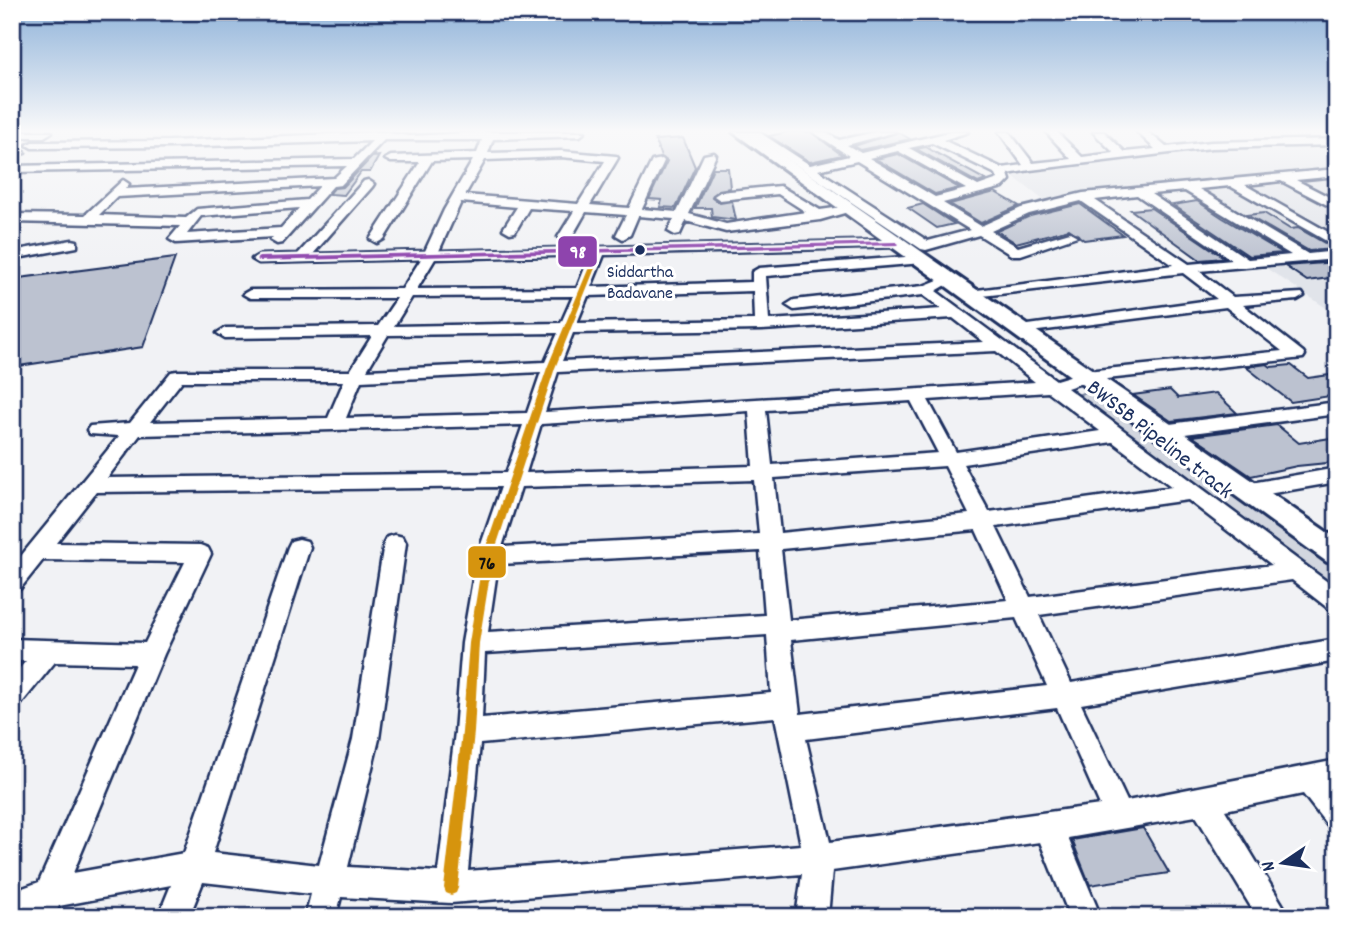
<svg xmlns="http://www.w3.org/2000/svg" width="1349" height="929" font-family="Dekko,sans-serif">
	<rect width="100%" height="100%" fill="#f1f2f5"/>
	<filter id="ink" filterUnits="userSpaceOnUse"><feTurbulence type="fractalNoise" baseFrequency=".0143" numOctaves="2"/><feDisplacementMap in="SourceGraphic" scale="14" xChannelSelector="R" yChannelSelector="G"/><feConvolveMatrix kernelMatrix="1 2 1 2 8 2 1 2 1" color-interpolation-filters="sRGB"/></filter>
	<g filter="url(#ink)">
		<path fill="#e1e4ea" d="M 1337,144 L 1337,315 L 1263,266 L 1307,260 L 1177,184 L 1042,199 L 1010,174 L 1212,147 Z"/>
		<path fill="#d2d6df" stroke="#76829e" stroke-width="2" d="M 1096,388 L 1337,563 L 1337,596 L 1072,397 Z"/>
		<path fill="#bcc2d0" stroke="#1b2f5e" stroke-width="2" d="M 787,132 L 811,132 L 842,155 L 810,162 L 769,136 Z
			M 898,132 L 910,139 L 861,150 L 854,146 Z
			M 683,138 L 695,167 L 676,208 L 660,207 L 662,200 L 649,199 L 667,161 L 661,157 L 655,140 Z
			M 926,147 L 936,153 L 986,180 L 978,183 L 916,149 Z
			M 375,154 L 372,157 L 379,156 L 370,172 L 361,172 L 344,195 L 329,194 L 334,188 L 343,187 Z
			M 898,154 L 959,188 L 935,194 L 876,159 Z
			M 713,168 L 728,168 L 730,188 L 719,190 L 712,197 L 720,203 L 732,201 L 736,220 L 712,217 L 711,208 L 695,208 Z
			M 995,192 L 1019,206 L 981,223 L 950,204 Z
			M 1197,201 L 1223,218 L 1283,253 L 1249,256 L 1173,205 Z
			M 923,204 L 954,224 L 937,228 L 908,208 Z
			M 1080,204 L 1123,235 L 1084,240 L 1069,229 L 1016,243 L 997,231 L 1030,216 Z
			M 1151,208 L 1225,258 L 1200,260 L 1131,210 Z
			M 1264,213 L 1290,229 L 1298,228 L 1335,249 L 1309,251 L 1247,215 Z
			M 175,258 L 143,347 L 12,367 L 12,279 Z
			M 1337,262 L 1337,277 L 1307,281 L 1285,266 Z
			M 1267,364 L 1271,367 L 1291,365 L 1308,378 L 1337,374 L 1337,395 L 1291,402 L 1246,367 Z
			M 1170,390 L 1178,398 L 1216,393 L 1237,413 L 1171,421 L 1133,395 Z
			M 1277,425 L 1299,443 L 1337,437 L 1337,462 L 1297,466 L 1251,476 L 1192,436 Z
			M 1143,828 L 1169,873 L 1090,885 L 1072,840 Z"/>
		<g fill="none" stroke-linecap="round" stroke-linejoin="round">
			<defs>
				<path id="minor" d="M 12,132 L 52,132 L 44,137 L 12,137 Z
					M 380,132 L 410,136 L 486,132 L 585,132 L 580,136 L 493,139 L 488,153 L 561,151 L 616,156 L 618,158 L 590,205 L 629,208 L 652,161 L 662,159 L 664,161 L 642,209 L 677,212 L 704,155 L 714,153 L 716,155 L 689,214 L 726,224 L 806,212 L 778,194 L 720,200 L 714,196 L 720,192 L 780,186 L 820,210 L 849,206 L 855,210 L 820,220 L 726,232 L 686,221 L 680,234 L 675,235 L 668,231 L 674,219 L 638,216 L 630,235 L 623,239 L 616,235 L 626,215 L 586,212 L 570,240 L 565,241 L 558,237 L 574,211 L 529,208 L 515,232 L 510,233 L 503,229 L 517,207 L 461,202 L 439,251 L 896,240 L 903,244 L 901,247 L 604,255 L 591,287 L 752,282 L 752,272 L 759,268 L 918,256 L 925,260 L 923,263 L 766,276 L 769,320 L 942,309 L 923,295 L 794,310 L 786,305 L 794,300 L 923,286 L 948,276 L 955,280 L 936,291 L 1056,380 L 1086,371 L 1282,351 L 1226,307 L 1015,334 L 1013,331 L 1021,326 L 1217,299 L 1183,273 L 964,298 L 962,295 L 964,292 L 969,291 L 1173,265 L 1081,201 L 1029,214 L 991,231 L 1018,247 L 1070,232 L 1077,236 L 1021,255 L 1011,255 L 979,235 L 926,250 L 921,249 L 747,132 L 759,132 L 810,165 L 849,156 L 813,132 L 825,132 L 839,140 L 876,132 L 895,132 L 847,145 L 861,153 L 950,132 L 968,132 L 943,140 L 1002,168 L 1023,165 L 999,132 L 1009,132 L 1033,163 L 1071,159 L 1046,132 L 1057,132 L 1082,157 L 1114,153 L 1093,132 L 1104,132 L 1125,152 L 1155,149 L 1137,132 L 1148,132 L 1166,147 L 1211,142 L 1337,139 L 1337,145 L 1211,148 L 1030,170 L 1008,174 L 1010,180 L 1003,187 L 943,203 L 981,226 L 1021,208 L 1083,193 L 1337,169 L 1337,176 L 1296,180 L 1337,201 L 1337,210 L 1281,181 L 1245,185 L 1337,237 L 1337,247 L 1230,186 L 1199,189 L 1308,254 L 1337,251 L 1337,259 L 1199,271 L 1233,297 L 1302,293 L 1304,296 L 1297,300 L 1243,305 L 1303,352 L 1305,355 L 1303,358 L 1088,381 L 1067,388 L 1337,589 L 1337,612 L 1329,609 L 1292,580 L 1039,615 L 1071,683 L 1337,639 L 1337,661 L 1081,704 L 1127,801 L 1337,760 L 1337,788 L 1334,788 L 1337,792 L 1337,829 L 1327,825 L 1303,794 L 1225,810 L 1290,917 L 1257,917 L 1196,816 L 1068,838 L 1101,917 L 1070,917 L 1040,842 L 832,871 L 828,917 L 796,917 L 802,874 L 451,903 L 341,897 L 336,917 L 305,917 L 311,894 L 203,882 L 189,917 L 158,917 L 171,885 L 59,906 L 54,917 L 12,917 L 12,892 L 39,882 L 135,664 L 55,662 L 21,704 L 12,708 L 12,677 L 26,661 L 12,661 L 12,639 L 145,643 L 185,562 L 43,560 L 20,589 L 12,592 L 12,567 L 119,436 L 90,434 L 87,430 L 90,426 L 130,423 L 171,372 L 177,371 L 350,371 L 372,336 L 225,338 L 217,333 L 225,328 L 378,326 L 397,298 L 250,298 L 243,294 L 250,290 L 402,289 L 421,259 L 259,263 L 252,259 L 259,255 L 298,254 L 364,181 L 368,180 L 374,184 L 372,187 L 313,254 L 425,251 L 444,210 L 473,160 L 432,161 L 384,239 L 377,243 L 370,239 L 420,162 L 391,162 L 385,159 L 391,156 L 477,153 L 482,140 L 384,140 L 341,185 L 333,186 L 282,243 L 277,244 L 270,240 L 273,237 L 176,243 L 169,239 L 180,226 L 12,222 L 12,214 L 85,215 L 123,180 L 129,184 L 125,189 L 334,178 L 347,166 L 12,172 L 12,166 L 354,159 L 372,141 L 169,147 L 32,148 L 27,145 L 32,142 L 169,141 ZM 932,143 L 996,174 L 998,179 L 978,186 L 909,148 ZM 898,151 L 966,189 L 935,197 L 869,158 ZM 561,157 L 605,161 L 578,204 L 465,195 L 485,160 ZM 857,161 L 970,230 L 928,241 L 818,170 ZM 320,186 L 307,200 L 197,209 L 186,218 L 99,215 L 117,197 ZM 1185,191 L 1291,255 L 1248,259 L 1151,194 ZM 1137,195 L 1232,260 L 1189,264 L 1095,200 ZM 299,208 L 281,228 L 187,234 L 201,216 ZM 590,255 L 577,288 L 417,289 L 435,259 ZM 753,291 L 754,320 L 577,323 L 588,296 ZM 573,296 L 561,323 L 394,326 L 412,297 ZM 953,318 L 984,342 L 562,361 L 573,333 L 762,330 ZM 558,333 L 545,362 L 367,370 L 388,335 ZM 996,351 L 1035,382 L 545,412 L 558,372 ZM 541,372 L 527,413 L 346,418 L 361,381 ZM 182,381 L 344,381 L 328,418 L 150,422 ZM 1048,392 L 1100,431 L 956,452 L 928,400 ZM 911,401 L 938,453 L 772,465 L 766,410 ZM 749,411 L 753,466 L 526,473 L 541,424 ZM 523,425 L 506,473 L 107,478 L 140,435 ZM 1113,442 L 1172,487 L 989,512 L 963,464 ZM 945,466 L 969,514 L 780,533 L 774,478 ZM 754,480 L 759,534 L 502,547 L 521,487 ZM 501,487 L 477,556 L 462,643 L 455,732 L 438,872 L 348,867 L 379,739 L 406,543 L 403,537 L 395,535 L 387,537 L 384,543 L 353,739 L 319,865 L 213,853 L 310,547 L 307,541 L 299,539 L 291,541 L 288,547 L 184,853 L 73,873 L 164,654 L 211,554 L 208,548 L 200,545 L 56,543 L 96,492 ZM 1188,500 L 1272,565 L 1030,597 L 996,527 ZM 976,530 L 1008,600 L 789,620 L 781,549 ZM 760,551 L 765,615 L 488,632 L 498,564 ZM 1016,618 L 1047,686 L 800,714 L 791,640 ZM 767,635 L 771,693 L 482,718 L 485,653 ZM 1057,708 L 1100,805 L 830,842 L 806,739 ZM 775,717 L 801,845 L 468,871 L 480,744 Z
					M 12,150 L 23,151 L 25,153 L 12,156 Z
					M 72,240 L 77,241 L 77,247 L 12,259 L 12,251 Z
					M 1337,402 L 1337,414 L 1162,437 L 1156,435 L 1153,431 L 1156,427 L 1162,425 Z
					M 1337,468 L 1337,482 L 1245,498 L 1238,496 L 1235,491 L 1238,486 L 1245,484 Z"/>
				<path id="tertiary" d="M 733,132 L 749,132 L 1337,539 L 1337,565 L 1327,562 Z"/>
			</defs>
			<use href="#minor" stroke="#1b2f5e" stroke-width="5"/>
			<use href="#tertiary" stroke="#1b2f5e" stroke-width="6"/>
			<use href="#minor" fill="#fff" fill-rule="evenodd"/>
			<use href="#tertiary" fill="#fff" fill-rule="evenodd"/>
			<defs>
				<path id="bus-1" d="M 896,242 L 899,244 L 898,245 L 259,261 L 256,259 L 259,257 Z"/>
				<path id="bus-2" d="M 598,251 L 601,253 L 555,368 L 493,556 L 479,643 L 474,732 L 458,888 L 456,893 L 451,895 L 446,893 L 444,888 L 462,732 L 469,643 L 483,556 L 547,368 L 595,253 Z"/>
			</defs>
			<use href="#bus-1" stroke="#fff" stroke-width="5"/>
			<use href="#bus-2" stroke="#fff" stroke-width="5"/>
			<use href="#bus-1" fill="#8e44ad" fill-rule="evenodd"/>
			<use href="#bus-2" fill="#d6940e" fill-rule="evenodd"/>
		</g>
	</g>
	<linearGradient id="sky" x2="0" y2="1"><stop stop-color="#8eb2d9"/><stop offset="0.5" stop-color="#f9f9fa"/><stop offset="1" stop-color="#f9f9fa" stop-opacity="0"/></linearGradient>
	<rect width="1349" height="262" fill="url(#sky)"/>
	<circle fill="#1b2f5e" stroke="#fff" stroke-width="2.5" cx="640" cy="250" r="6"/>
	<g text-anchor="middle" stroke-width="6" stroke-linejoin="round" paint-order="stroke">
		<g font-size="18" fill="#1b2f5e" stroke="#fff">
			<text x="640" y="277">Siddartha<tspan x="640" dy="21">Badavane</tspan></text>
		</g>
		<g font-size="23" fill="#1b2f5e" stroke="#fff">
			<text transform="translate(1161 438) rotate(38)" y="8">BWSSB Pipeline track</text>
		</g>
	</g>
	<g stroke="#fff" stroke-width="2.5">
		<rect x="557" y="235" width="41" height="33" rx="7" fill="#8e44ad"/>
		<rect x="467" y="545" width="40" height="34" rx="7" fill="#d6940e"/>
	</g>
	<g font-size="19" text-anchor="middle" font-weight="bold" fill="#fff">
		<text x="578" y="258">98</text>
	</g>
	<g font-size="19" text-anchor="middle" font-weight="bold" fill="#111">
		<text x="487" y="569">76</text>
	</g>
	<rect width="1349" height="929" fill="none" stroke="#fff" stroke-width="42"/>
	<rect x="21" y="21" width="1307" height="887" fill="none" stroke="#1b2f5e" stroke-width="2.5" filter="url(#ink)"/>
	<g transform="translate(1283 863) rotate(257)" stroke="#ffffff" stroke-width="5" paint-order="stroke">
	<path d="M0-5L12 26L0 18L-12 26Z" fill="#1b2f5e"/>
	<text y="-10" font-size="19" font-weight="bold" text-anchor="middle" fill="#1b2f5e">N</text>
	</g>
</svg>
